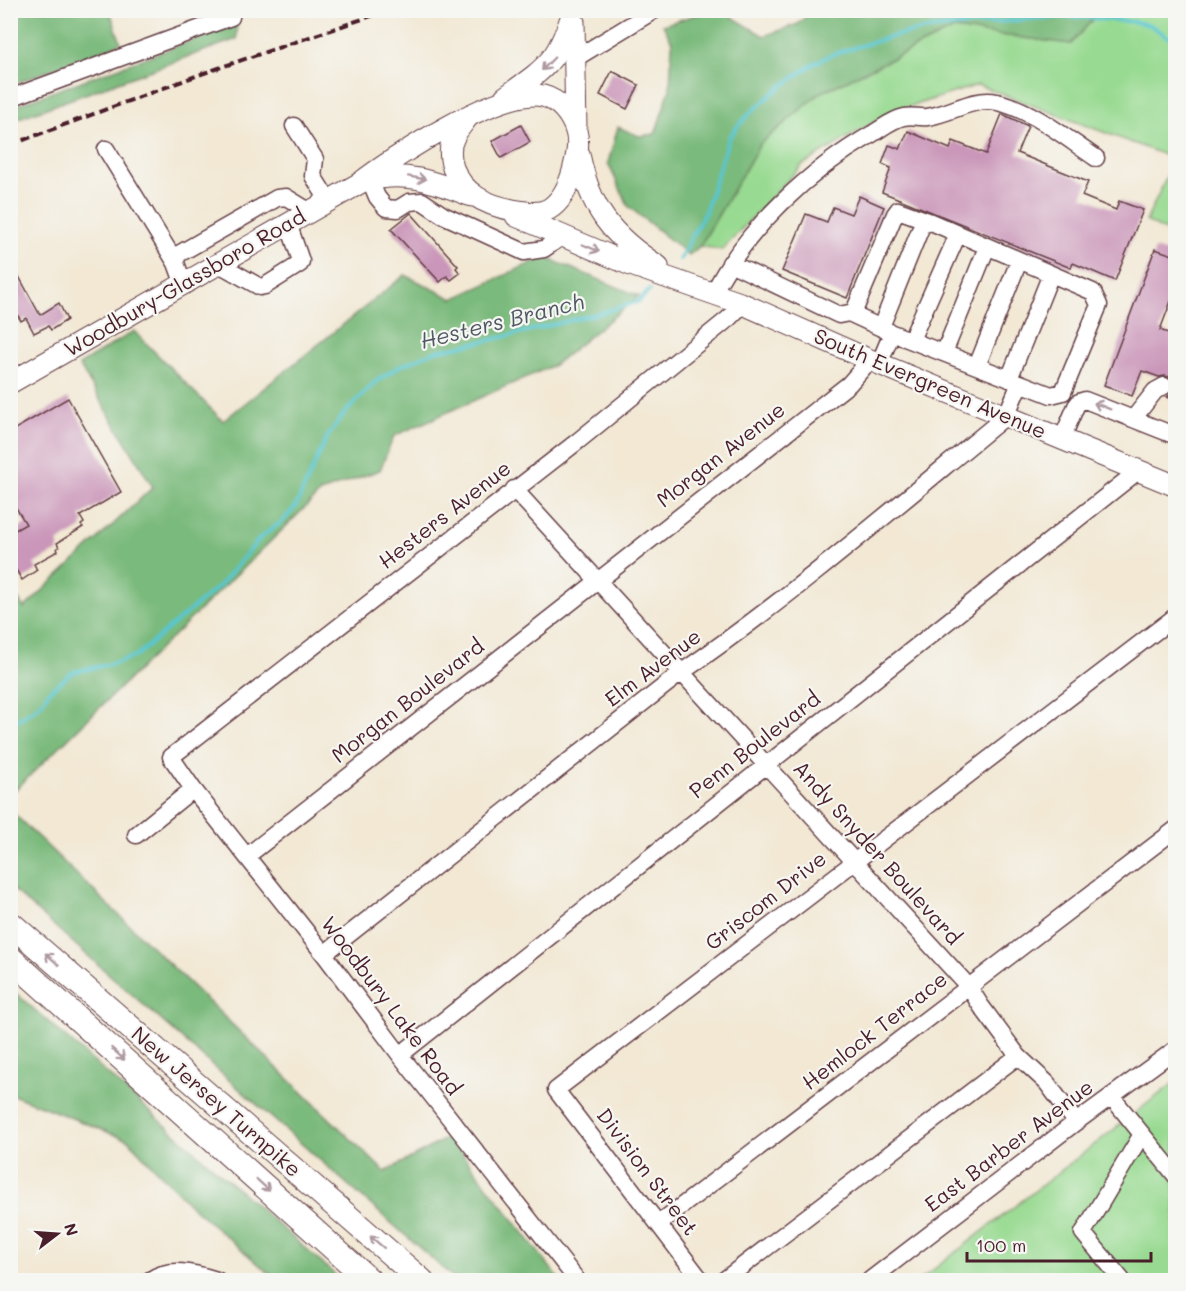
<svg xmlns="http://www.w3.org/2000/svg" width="1186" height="1291" font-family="Mali,sans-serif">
	<rect width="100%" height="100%" fill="#f6f6f2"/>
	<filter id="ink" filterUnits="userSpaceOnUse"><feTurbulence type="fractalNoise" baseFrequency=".0167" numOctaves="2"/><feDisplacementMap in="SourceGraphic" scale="12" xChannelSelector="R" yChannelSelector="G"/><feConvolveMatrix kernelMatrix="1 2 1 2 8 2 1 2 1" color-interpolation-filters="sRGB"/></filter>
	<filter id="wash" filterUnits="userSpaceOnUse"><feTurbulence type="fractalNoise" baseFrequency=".008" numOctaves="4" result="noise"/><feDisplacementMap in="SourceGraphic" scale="24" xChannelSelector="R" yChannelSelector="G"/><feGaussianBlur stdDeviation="1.35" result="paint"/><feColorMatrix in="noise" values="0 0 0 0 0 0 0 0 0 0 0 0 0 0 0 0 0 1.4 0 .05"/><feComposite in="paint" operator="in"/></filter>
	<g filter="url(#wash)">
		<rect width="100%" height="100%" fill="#f2e8d4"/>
		<path fill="#98da91" stroke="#717c5e" stroke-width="1.5" d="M 1100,11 L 1175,11 L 1175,159 L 978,85 L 889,113 L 802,165 L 722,250 L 700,246 L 760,144 L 820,93 L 954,29 L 1071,44 Z
			M 1175,159 L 1175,236 L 1146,221 Z
			M 1175,1082 L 1175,1280 L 920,1280 Z"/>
		<path fill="#7aba7b" stroke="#626c53" stroke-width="1.5" d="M 11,10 L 110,11 L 121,43 L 11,85 Z
			M 711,10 L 722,11 L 764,36 L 798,24 L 812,11 L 1100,11 L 1071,44 L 954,29 L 820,93 L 760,144 L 700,246 L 689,255 L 628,206 L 608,163 L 618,127 L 639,136 L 655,134 L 670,89 L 672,42 L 663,25 Z
			M 237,24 L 237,39 L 11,121 L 11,107 Z
			M 544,257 L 639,296 L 554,365 L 394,436 L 380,470 L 321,492 L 11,794 L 10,587 L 24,608 L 153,487 L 79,365 L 134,331 L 223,421 L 405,275 L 453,299 Z
			M 11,811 L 385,1172 L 449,1137 L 560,1280 L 456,1280 L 11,888 Z
			M 11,989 L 341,1280 L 277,1280 L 192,1207 L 128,1140 L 13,1095 L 11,1097 Z"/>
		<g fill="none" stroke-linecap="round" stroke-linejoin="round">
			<path stroke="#59c6cf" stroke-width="4" d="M 680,259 L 705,212 L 729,138 L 737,127 L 751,112 L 778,89 L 813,64 L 833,54 L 894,36 L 928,29 L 1041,18 L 1079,17 L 1136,22 L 1150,25 L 1176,42
				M 10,725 L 36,708 L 43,701 L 49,691 L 73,672 L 111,664 L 136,656 L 220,585 L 261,537 L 283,521 L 296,506 L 327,437 L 344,414 L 374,383 L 398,367 L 436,351 L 495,339 L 604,312 L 639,301 L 650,290"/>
		</g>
		<g id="blocks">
			<path fill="#ca96b9" d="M 612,71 L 639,85 L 627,109 L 600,95 Z
				M 1002,114 L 1028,126 L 1017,153 L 1088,182 L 1082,196 L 1116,210 L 1119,201 L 1143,210 L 1115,281 L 1073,263 L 1071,268 L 882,192 L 891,168 L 882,164 L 889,145 L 900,149 L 908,131 L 950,149 L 953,141 L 986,154 Z
				M 521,125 L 530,142 L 501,158 L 492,141 Z
				M 859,196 L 884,207 L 847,298 L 782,271 L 806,214 L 827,222 L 833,207 L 851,214 Z
				M 411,213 L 458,266 L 456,268 L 460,273 L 451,280 L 447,276 L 440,282 L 391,229 Z
				M 1155,249 L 1176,256 L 1176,288 L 1160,330 L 1176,336 L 1176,400 L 1167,397 L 1173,392 L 1174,386 L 1170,377 L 1165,376 L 1159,377 L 1142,371 L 1132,396 L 1104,385 Z
				M 10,260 L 40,315 L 59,303 L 67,320 L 51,330 L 48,326 L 34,333 L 26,318 L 21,321 L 10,302 Z
				M 68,398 L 121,492 L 80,516 L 84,523 L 81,525 L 83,527 L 57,543 L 59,547 L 57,548 L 58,551 L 34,564 L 37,570 L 22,580 L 10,560 L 10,533 L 26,524 L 10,498 L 10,432 Z"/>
		</g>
	</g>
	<g filter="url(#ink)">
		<use href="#blocks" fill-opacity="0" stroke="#633d44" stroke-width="1.5"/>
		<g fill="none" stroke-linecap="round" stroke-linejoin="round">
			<defs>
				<path id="minor" d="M 576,58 L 655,10
					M 10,98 L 231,17 L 232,10
					M 294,126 L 315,159 L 313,176 L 328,200
					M 106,149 L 176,263
					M 370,180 L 377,197 L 386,208 L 398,209 L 409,202 L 422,201 L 443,215 L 524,252 L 544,249 L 563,236
					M 730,263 L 839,315 L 849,313 L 892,333 L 1051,395 L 1063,392 L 1099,305 L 1093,292 L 931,222 L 922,225 L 881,327
					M 219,264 L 260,287 L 265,286 L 300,264 L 301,261 L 288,223
					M 184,285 L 176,263 L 177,255 L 277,198 L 286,197 L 309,211
					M 713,294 C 745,229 810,170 872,134 C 882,128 893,119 904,117 C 912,115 920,118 927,117 C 950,114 973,97 997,102 C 1033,110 1066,138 1096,158
					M 853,314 L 895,214 L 898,210 L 931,222
					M 911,340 L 958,234
					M 944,353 L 987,247
					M 879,364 L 892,333
					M 977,366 L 1019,261
					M 1009,379 L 1051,274
					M 1133,419 L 1155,391 L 1164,386
					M 1062,439 L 1076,406 L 1079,402 L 1085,400 L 1176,436
					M 514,489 L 969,987 L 981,1006 L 1018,1056 L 1047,1083 L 1076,1122
					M 136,835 L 193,789
					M 247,856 L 849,384 L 870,360
					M 324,954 L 682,672 C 795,594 900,503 1006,416 L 1020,383
					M 400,1055 L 1138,471
					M 1111,1096 L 1176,1176
					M 658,1224 L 1176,829
					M 150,1280 C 169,1266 195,1273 217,1280
					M 577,1280 L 400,1055 L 324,954 L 193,789 L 171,757 L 578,441 L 728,319 L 743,304
					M 701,1280 L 556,1090 L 1176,616
					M 724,1280 L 1018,1056
					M 870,1280 L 1076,1122 L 1176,1049
					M 1122,1280 L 1083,1233 L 1142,1134"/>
				<path id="major" d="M 574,22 L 576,129
					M 505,97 C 547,67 557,62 573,12
					M 579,154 C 590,208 611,236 658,266
					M 366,181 C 407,170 434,182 472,196
					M 516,216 L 631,265 L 743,304 L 870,360 L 1176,486
					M 10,383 L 360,183 C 392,158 502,86 543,96 C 559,100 571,115 576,131 C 580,144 576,159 573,171 C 569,185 562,201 549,209 C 538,215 525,212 513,210 C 486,205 463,194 453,168 C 450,158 449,146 454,137 C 457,130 463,124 467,118"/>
				<path id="highway" d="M 10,923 L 421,1280
					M 10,958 L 369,1280"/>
			</defs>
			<use href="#minor" stroke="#633d44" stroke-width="19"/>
			<use href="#major" stroke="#633d44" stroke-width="23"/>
			<use href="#highway" stroke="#633d44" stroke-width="26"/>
			<use href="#minor" stroke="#fff" stroke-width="16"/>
			<use href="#major" stroke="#fff" stroke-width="21"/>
			<use href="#highway" stroke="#fff" stroke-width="24"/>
			<path stroke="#4a1f2b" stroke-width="4" stroke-dasharray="9 4.5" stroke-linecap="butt" d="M 10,145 L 204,73 L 389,10"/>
		</g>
		<defs><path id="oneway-shaft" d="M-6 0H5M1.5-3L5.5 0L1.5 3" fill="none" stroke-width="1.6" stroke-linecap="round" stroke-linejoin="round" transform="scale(1.5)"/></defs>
		<g stroke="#ae9aa0">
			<use href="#oneway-shaft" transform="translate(548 64) rotate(134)"/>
			<use href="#oneway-shaft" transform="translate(417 178) rotate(10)"/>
			<use href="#oneway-shaft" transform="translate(591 248) rotate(23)"/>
			<use href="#oneway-shaft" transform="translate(1102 406) rotate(-158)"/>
			<use href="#oneway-shaft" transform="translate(52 959) rotate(-139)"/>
			<use href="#oneway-shaft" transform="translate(118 1054) rotate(42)"/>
			<use href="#oneway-shaft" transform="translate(263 1185) rotate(42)"/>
			<use href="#oneway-shaft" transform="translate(377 1242) rotate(-139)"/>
		</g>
	</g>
	<g text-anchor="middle" stroke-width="4.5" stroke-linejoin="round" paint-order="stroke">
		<g font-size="21" fill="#4a1f2b" stroke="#f6f6f2">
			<text transform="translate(185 283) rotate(-30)" y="7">Woodbury-Glassboro Road</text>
			<text transform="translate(930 384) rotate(23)" y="7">South Evergreen Avenue</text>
			<text transform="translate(721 455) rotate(-38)" y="7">Morgan Avenue</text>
			<text transform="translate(445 515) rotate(-38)" y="7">Hesters Avenue</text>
			<text transform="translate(653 668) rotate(-37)" y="7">Elm Avenue</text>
			<text transform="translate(408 701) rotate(-38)" y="7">Morgan Boulevard</text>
			<text transform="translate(755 745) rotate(-38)" y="7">Penn Boulevard</text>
			<text transform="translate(877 853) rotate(48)" y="7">Andy Snyder Boulevard</text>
			<text transform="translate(766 901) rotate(-38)" y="7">Griscom Drive</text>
			<text transform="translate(391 1006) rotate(53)" y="7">Woodbury Lake Road</text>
			<text transform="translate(875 1031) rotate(-38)" y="7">Hemlock Terrace</text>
			<text transform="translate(216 1102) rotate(41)" y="7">New Jersey Turnpike</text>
			<text transform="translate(1009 1146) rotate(-37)" y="7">East Barber Avenue</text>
			<text transform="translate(647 1172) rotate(53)" y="7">Division Street</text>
		</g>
		<g font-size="22" font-style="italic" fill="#4f5964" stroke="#f6f6f2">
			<text transform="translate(502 321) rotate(-14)" y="8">Hesters Branch</text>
		</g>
	</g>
	<rect width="1186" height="1291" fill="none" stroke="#f6f6f2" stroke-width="36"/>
	<g transform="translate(57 1234) rotate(73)" stroke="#f6f6f2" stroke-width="4.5" paint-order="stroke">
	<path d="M0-4.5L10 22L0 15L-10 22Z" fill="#4a1f2b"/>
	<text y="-9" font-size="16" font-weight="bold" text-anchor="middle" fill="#4a1f2b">N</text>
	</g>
	<path d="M967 1252v9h184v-9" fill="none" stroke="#4a1f2b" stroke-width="3"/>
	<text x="976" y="1252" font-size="18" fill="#4a1f2b" stroke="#f6f6f2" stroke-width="4.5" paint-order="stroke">100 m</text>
</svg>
